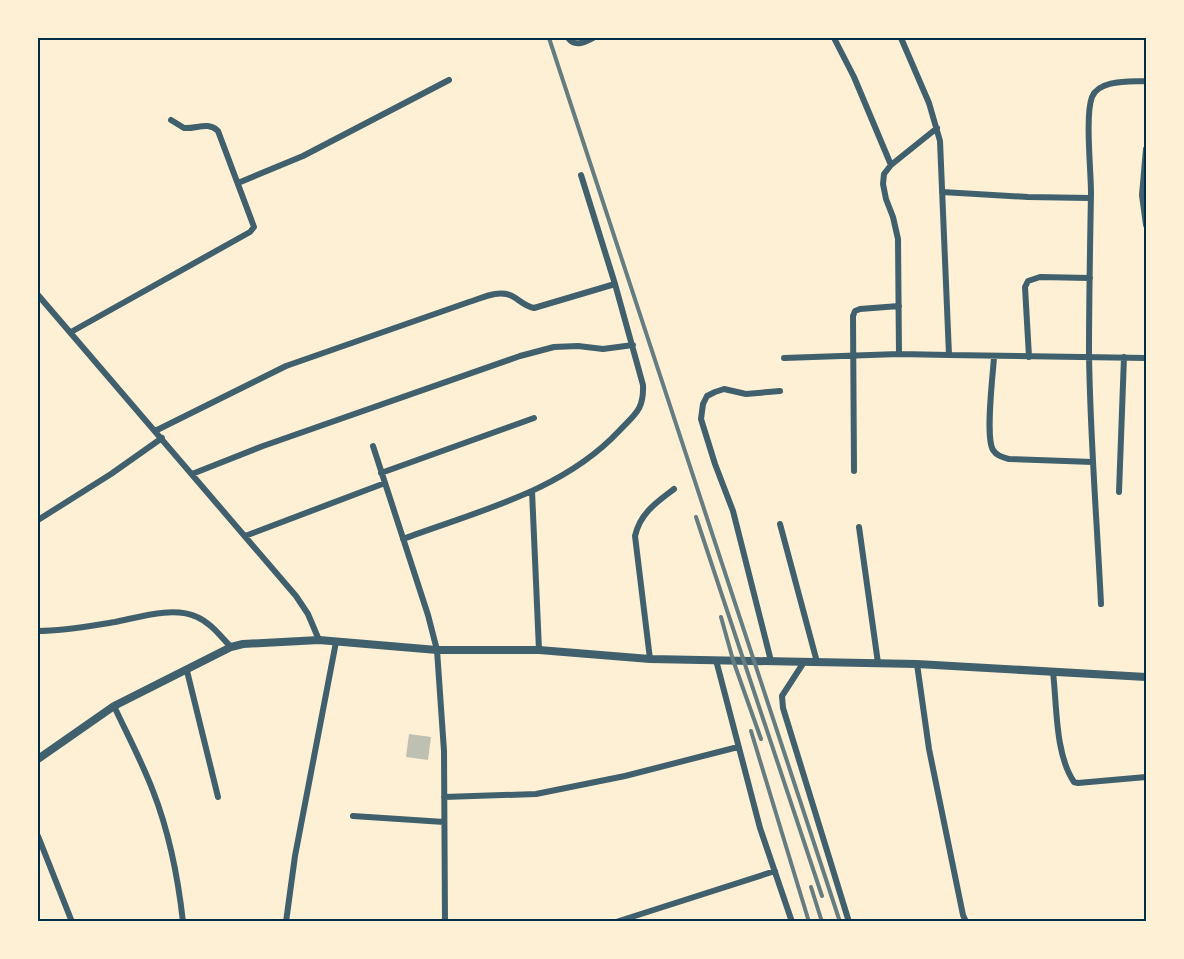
<svg xmlns="http://www.w3.org/2000/svg" width="1184" height="959" font-family="Literata,serif">
	<rect width="100%" height="100%" fill="#fdf0d5"/>
	<path fill="#bec0b2" d="M 409,734 L 431,737 L 428,760 L 406,757 Z"/>
	<g fill="none" stroke-linecap="round" stroke-linejoin="round">
		<path stroke="#3f606c" stroke-width="6" d="M 568,38 C 575,47 583,43 593,38
			M 834,38 L 854,77 L 891,165
			M 901,38 L 929,103 L 940,141 L 949,355 L 1146,358
			M 1146,149 L 1142,195 L 1146,225
			M 238,183 L 303,156 L 449,80
			M 942,192 L 1028,197 L 1090,198
			M 38,295 L 296,596 L 308,614 L 319,640
			M 71,332 L 250,232 L 254,227 L 218,131 C 208,121 197,129 184,128 L 171,120
			M 899,354 L 898,239 L 893,217 L 886,199 L 883,184 L 884,174 L 891,165 L 937,128
			M 994,357 C 993,375 985,437 993,450 C 997,456 1002,457 1009,459 L 1093,462
			M 1029,357 L 1025,287 L 1028,281 L 1040,277 L 1090,278
			M 784,358 L 899,354 L 949,355
			M 155,431 L 286,366 L 469,302 C 482,298 499,289 512,296 C 520,300 524,306 534,308 L 615,284
			M 373,446 L 428,615 L 437,650 L 444,751 L 445,922
			M 854,471 L 853,316 L 855,311 L 860,309 L 899,306
			M 381,473 L 534,418
			M 192,474 L 263,446 L 520,356 L 554,347 L 578,346 L 603,349 L 633,345
			M 532,491 L 539,650
			M 1119,492 L 1124,357
			M 38,520 L 111,474 L 162,438
			M 780,524 L 817,662
			M 859,527 L 878,663
			M 245,536 L 385,483
			M 403,539 C 478,511 563,491 619,431 C 635,414 644,410 643,385 L 615,284 L 581,175
			M 1101,604 C 1097,521 1090,437 1089,353 C 1089,300 1090,247 1091,193 C 1091,171 1085,115 1092,97 C 1099,79 1131,82 1146,81
			M 38,631 C 64,631 90,626 115,622 C 140,617 173,606 197,617 C 211,623 221,637 231,647
			M 650,659 L 635,536 C 640,513 657,502 674,489
			M 716,660 L 760,828 L 792,922
			M 771,661 L 733,511 L 715,464 L 701,419 L 703,404 L 707,396 L 715,392 L 724,389 L 746,394 L 780,391
			M 804,662 L 782,696 L 783,708 L 849,922
			M 917,664 L 929,749 L 963,915 L 966,922
			M 187,671 L 218,797
			M 1053,672 C 1057,706 1055,754 1074,782 L 1078,783 L 1146,777
			M 114,706 C 127,734 142,762 153,791 C 169,832 178,877 183,922
			M 444,797 L 536,794 L 625,776 L 738,747
			M 353,816 L 444,822
			M 38,836 L 72,922
			M 286,922 L 295,856 L 336,642
			M 616,922 L 775,871"/>
		<path stroke="#3f606c" stroke-width="8" d="M 38,759 L 114,706 L 231,647 L 243,644 L 319,640 L 437,650 L 539,650 L 650,659 L 917,664 L 1146,677"/>
		<path stroke="#657d81" stroke-width="4" d="M 549,38 L 840,922
			M 696,517 L 822,896
			M 721,617 L 733,660 L 761,739
			M 751,731 L 809,922
			M 811,887 L 822,922"/>
	</g>
	<rect width="1184" height="959" fill="none" stroke="#fdf0d5" stroke-width="78"/>
	<rect x="39" y="39" width="1106" height="881" fill="none" stroke="#003049" stroke-width="2"/>
</svg>
